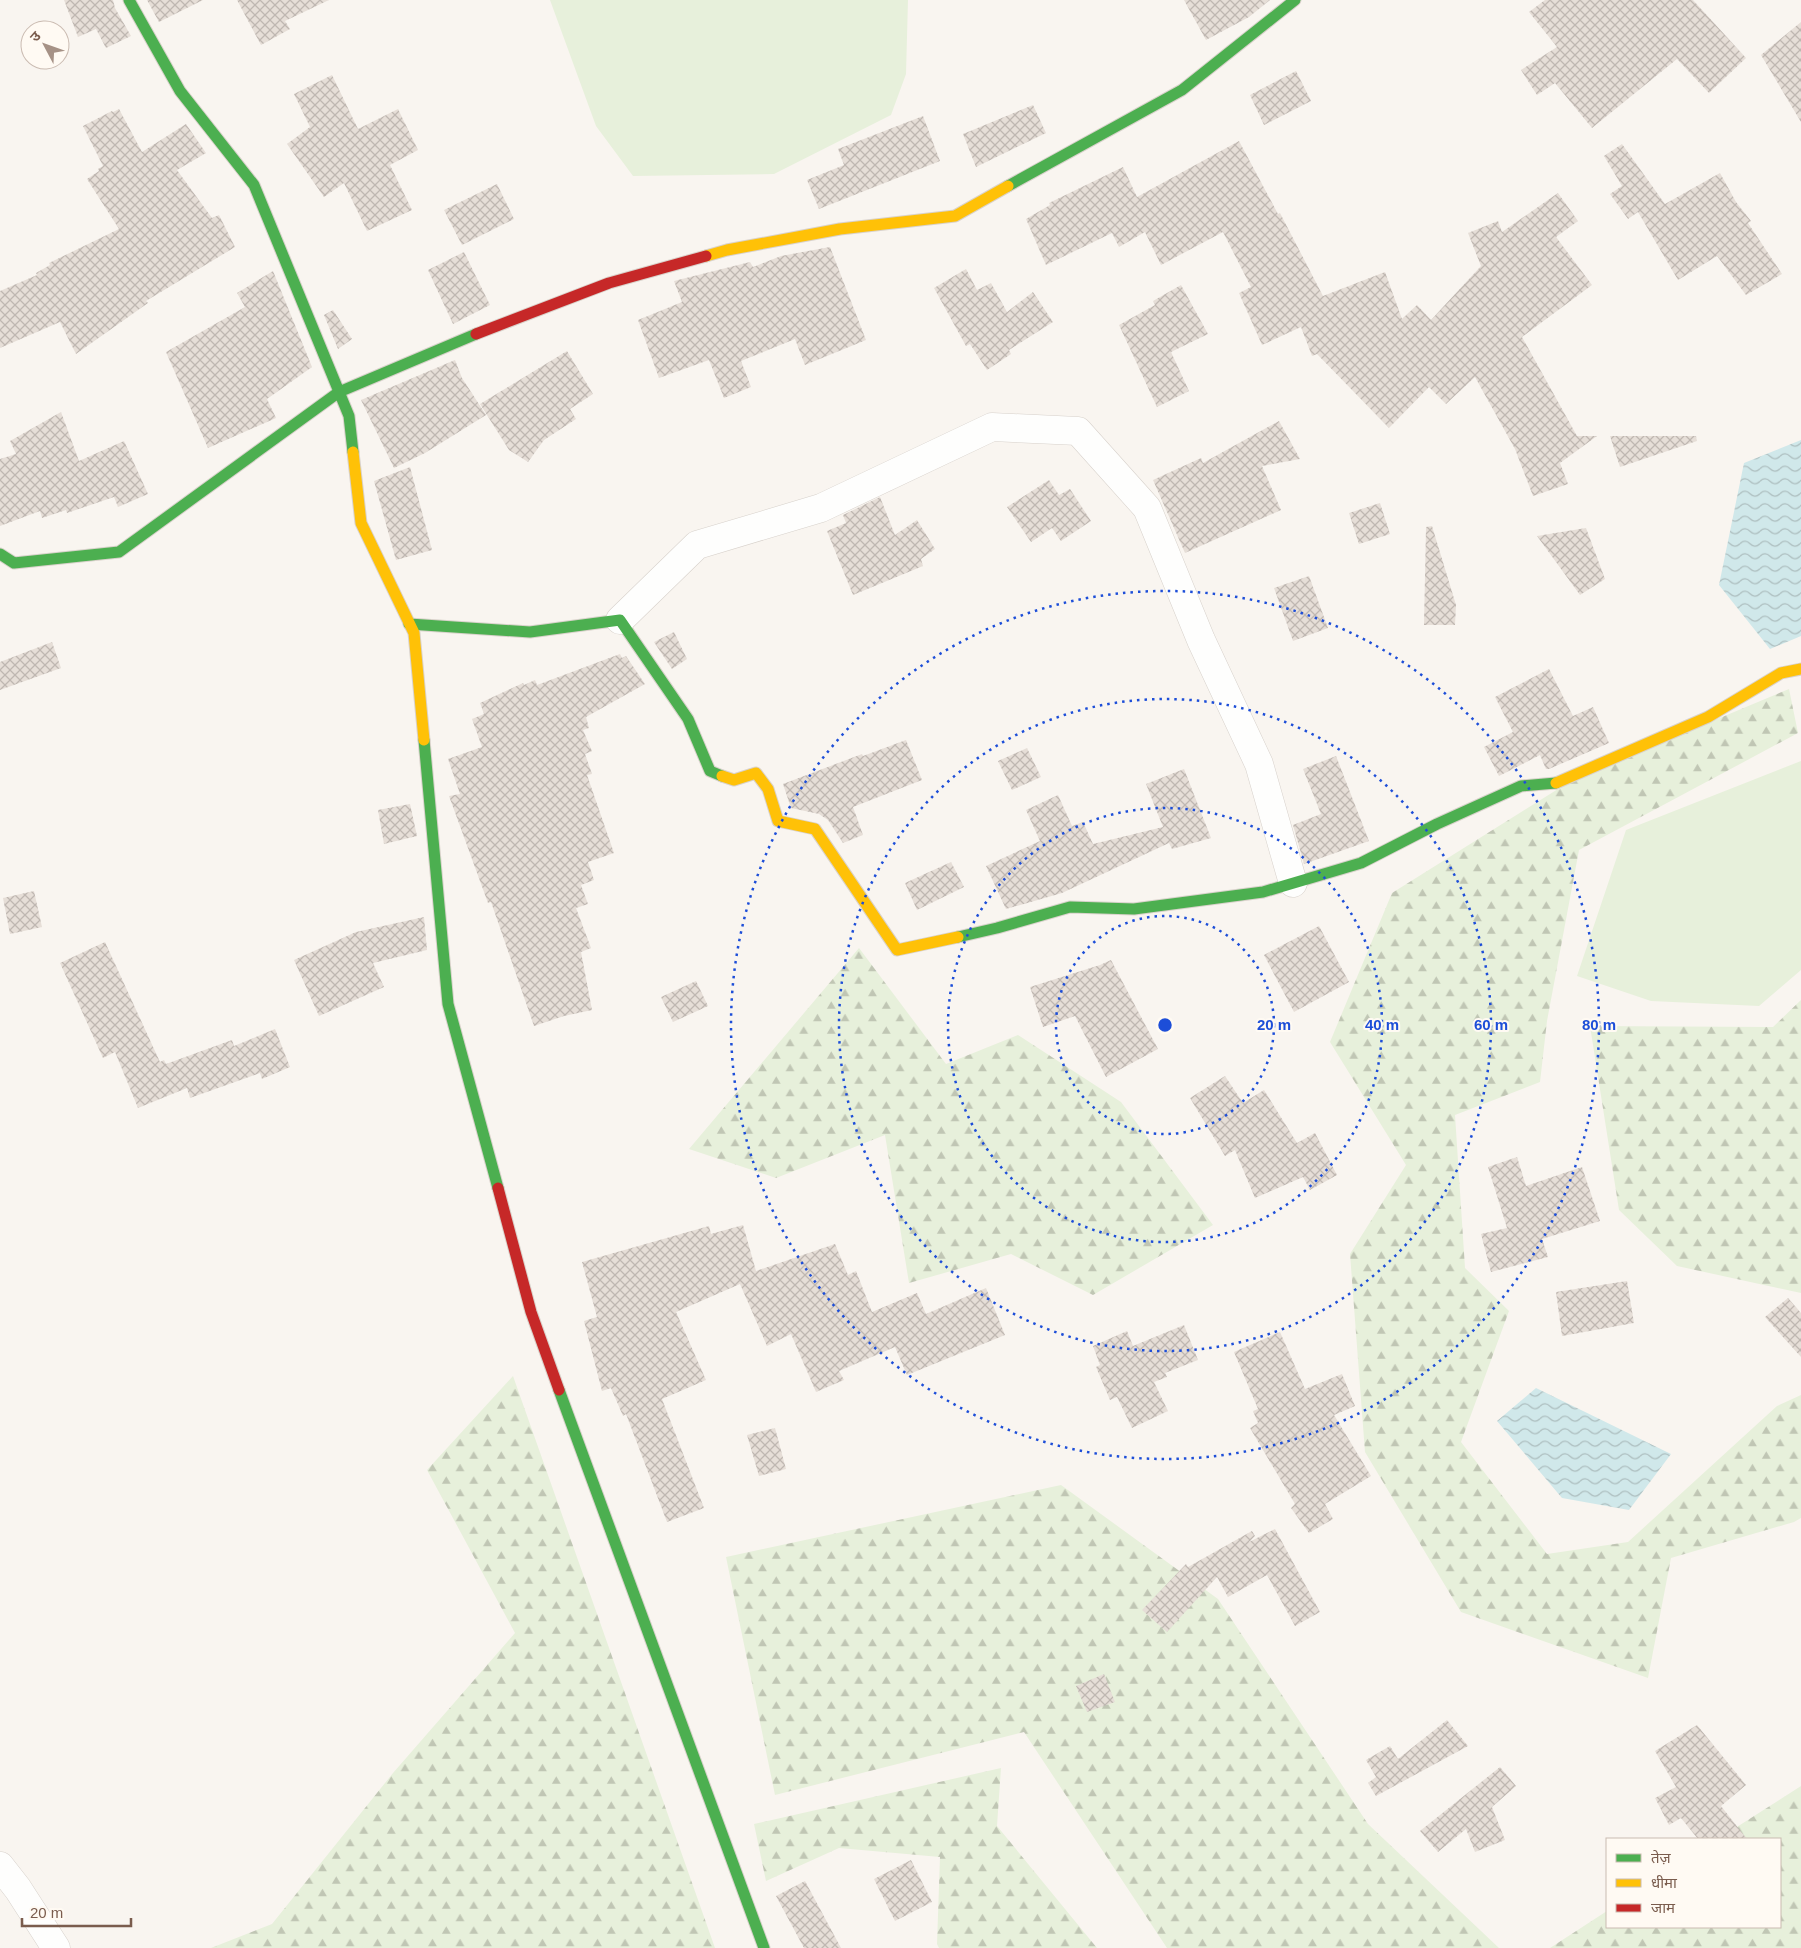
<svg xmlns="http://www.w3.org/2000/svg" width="1801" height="1948" font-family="Helvetica,'Noto Sans Devanagari',sans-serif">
	<defs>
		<pattern id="forest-firs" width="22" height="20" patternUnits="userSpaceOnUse" patternTransform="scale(1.25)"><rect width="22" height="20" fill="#e7f0db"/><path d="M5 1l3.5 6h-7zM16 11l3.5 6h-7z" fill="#c0c6b4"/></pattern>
		<pattern id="water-waves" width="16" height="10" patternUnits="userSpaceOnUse" patternTransform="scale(1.25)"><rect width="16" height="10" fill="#d0e8ea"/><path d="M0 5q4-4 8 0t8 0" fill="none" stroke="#aebfc0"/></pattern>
		<pattern id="building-cross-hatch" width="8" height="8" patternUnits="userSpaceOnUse" patternTransform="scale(1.25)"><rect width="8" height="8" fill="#e6ded7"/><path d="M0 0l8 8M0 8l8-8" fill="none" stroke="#bfb7b1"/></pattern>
	</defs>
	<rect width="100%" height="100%" fill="#f9f5f0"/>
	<path fill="#e7f0db" d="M 550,0 L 908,0 L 906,74 L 891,115 L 774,174 L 633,176 L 596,126 Z
		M 1801,761 L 1801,970 L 1759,1006 L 1651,1001 L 1577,976 L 1626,830 Z"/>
	<path fill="url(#forest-firs)" d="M 1789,689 L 1798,733 L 1579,850 L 1547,1021 L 1540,1082 L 1455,1115 L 1465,1268 L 1509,1311 L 1461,1442 L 1547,1554 L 1628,1542 L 1777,1406 L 1801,1395 L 1801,1518 L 1794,1522 L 1671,1558 L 1648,1678 L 1461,1612 L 1365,1452 L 1350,1254 L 1406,1165 L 1330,1042 L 1392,893 L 1574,779 Z
		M 859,948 L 946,1064 L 1018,1035 L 1121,1102 L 1213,1225 L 1093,1295 L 1011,1254 L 909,1283 L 885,1135 L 776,1178 L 689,1149 Z
		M 1801,1000 L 1801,1293 L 1677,1266 L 1619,1210 L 1590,1026 L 1773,1027 Z
		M 513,1376 L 715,1948 L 211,1948 L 272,1924 L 393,1773 L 515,1633 L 427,1470 Z
		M 1061,1485 L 1218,1599 L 1368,1824 L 1499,1948 L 1167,1948 L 1024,1732 L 775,1795 L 726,1557 Z
		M 1001,1768 L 997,1826 L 1097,1948 L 939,1948 L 937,1944 L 940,1857 L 839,1848 L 766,1881 L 754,1824 Z
		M 1801,1786 L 1801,1948 L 1550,1948 L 1607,1911 L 1607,1927 L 1780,1927 L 1780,1839 L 1718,1839 Z"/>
	<path fill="url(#water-waves)" d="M 1801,440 L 1801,636 L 1770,649 L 1719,585 L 1744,463 Z
		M 1536,1388 L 1671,1454 L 1629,1510 L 1562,1498 L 1497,1421 Z"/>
	<path fill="url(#building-cross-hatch)" d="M 64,0 L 113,0 L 115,8 L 131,36 L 106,48 L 96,29 L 78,37 Z
		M 147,0 L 203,0 L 159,22 Z
		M 237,0 L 329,0 L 285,21 L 290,29 L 261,45 Z
		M 1184,0 L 1270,0 L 1249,17 L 1206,40 Z
		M 1545,0 L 1693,0 L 1746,58 L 1709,93 L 1677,59 L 1592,128 L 1555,83 L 1537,95 L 1521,70 L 1557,47 L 1529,12 Z
		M 1801,22 L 1801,122 L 1761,55 Z
		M 1296,71 L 1311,101 L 1264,125 L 1250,95 Z
		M 332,75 L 358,129 L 398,109 L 418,150 L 390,165 L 412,210 L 367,231 L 344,183 L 324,197 L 287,144 L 310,127 L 294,94 Z
		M 1033,105 L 1046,133 L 976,167 L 963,134 Z
		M 119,109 L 142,152 L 186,124 L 206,153 L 177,170 L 212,218 L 219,215 L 235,247 L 146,301 L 148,303 L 76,354 L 60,322 L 0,348 L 0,291 L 37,275 L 36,273 L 50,265 L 49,263 L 119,229 L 87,179 L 99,171 L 98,169 L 103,166 L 83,126 L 112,111 L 113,112 Z
		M 923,116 L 940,161 L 819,209 L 807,180 L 844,165 L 838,149 Z
		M 1239,141 L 1278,214 L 1280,213 L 1323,296 L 1385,272 L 1402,319 L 1417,305 L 1431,320 L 1481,266 L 1468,233 L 1498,221 L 1502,232 L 1558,193 L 1578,221 L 1556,237 L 1592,285 L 1522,337 L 1577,436 L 1597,436 L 1560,463 L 1568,484 L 1533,496 L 1515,449 L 1475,377 L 1446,404 L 1429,387 L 1389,428 L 1317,354 L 1312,356 L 1301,327 L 1262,345 L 1239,293 L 1251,287 L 1223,232 L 1161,265 L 1145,232 L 1119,247 L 1112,233 L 1046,265 L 1026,219 L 1050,205 L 1049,203 L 1123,167 L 1137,197 Z
		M 1622,144 L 1665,204 L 1720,173 L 1736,202 L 1751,221 L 1748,223 L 1782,274 L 1746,295 L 1717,256 L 1678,280 L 1638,212 L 1628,219 L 1610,194 L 1622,186 L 1604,156 Z
		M 497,184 L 514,219 L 462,245 L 444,210 Z
		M 830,247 L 866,340 L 805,365 L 795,339 L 741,361 L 751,387 L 724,398 L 709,360 L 659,378 L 638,320 L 682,302 L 674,281 L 750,262 L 753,267 L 781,256 Z
		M 464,252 L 490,305 L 453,324 L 428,270 Z
		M 966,269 L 977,290 L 991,283 L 1007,312 L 1033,292 L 1053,322 L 1009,350 L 1011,354 L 987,370 L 970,344 L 966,346 L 934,288 Z
		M 273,271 L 312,367 L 267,399 L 276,418 L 208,448 L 166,352 L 245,307 L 237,293 Z
		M 1181,285 L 1208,334 L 1171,352 L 1189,391 L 1157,407 L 1119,325 L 1155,305 L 1153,301 Z
		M 333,310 L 352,339 L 338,349 L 324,315 Z
		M 567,351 L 593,394 L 570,409 L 576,419 L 544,440 L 528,462 L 509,450 L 480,404 Z
		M 455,360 L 462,378 L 486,415 L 425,453 L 394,468 L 361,400 Z
		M 61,412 L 79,461 L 124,441 L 148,494 L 118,507 L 114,497 L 67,513 L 66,510 L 42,518 L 40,511 L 0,526 L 0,459 L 16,454 L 10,441 Z
		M 1279,421 L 1300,459 L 1262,466 L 1281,510 L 1185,553 L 1153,480 L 1201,458 L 1203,463 Z
		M 1610,436 L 1696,436 L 1697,441 L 1620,467 Z
		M 410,467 L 432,550 L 396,560 L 374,481 Z
		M 1049,480 L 1059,495 L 1070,489 L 1091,521 L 1061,541 L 1052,528 L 1031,542 L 1007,507 Z
		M 880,497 L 895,535 L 917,520 L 935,549 L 921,559 L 923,566 L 853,595 L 827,531 L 846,523 L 843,515 Z
		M 1380,503 L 1390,534 L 1359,544 L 1349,513 Z
		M 1432,526 L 1456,605 L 1455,625 L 1424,625 L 1426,527 Z
		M 1586,528 L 1605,579 L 1580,595 L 1537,536 Z
		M 1309,576 L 1328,628 L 1293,641 L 1274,588 Z
		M 674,632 L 687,659 L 672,669 L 654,642 Z
		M 52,642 L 61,668 L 0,690 L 0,662 Z
		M 620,654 L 622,658 L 626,656 L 645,684 L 586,717 L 589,728 L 583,730 L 592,751 L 585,754 L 592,774 L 587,775 L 614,853 L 588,862 L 594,880 L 581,885 L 588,904 L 576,908 L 591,948 L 581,952 L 592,1010 L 564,1016 L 534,1026 L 491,902 L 488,903 L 449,796 L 460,794 L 448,759 L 482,747 L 472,719 L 484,714 L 480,703 L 523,683 L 524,685 L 535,680 L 537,685 Z
		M 1549,669 L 1573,716 L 1593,707 L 1609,743 L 1549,769 L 1546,769 L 1540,755 L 1499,776 L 1484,747 L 1513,732 L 1495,697 Z
		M 906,740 L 922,780 L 853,807 L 863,835 L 843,843 L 828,820 L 819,814 L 791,808 L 783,784 L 862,754 L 863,756 Z
		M 1027,748 L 1041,777 L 1012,790 L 998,761 Z
		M 1336,756 L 1369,841 L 1304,864 L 1293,825 L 1321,814 L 1303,769 Z
		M 1184,769 L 1211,838 L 1172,849 L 1169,843 L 1062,893 L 1006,909 L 986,866 L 1040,841 L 1026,810 L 1058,795 L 1072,826 L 1083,822 L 1093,844 L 1163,827 L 1146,784 Z
		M 410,804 L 417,836 L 384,844 L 378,810 Z
		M 951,862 L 964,887 L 917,910 L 905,883 Z
		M 34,891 L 42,927 L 10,934 L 3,898 Z
		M 424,917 L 427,950 L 373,963 L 384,987 L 319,1016 L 294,960 L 356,932 Z
		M 1319,926 L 1349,982 L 1294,1012 L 1264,955 Z
		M 105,942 L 160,1062 L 164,1060 L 166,1064 L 232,1040 L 234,1046 L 275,1029 L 290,1067 L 262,1079 L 260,1073 L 190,1098 L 187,1088 L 138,1108 L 115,1052 L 103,1058 L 60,963 Z
		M 1111,960 L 1158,1049 L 1106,1077 L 1075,1016 L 1043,1027 L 1030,987 L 1100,965 Z
		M 696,981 L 708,1006 L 673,1022 L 661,997 Z
		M 1225,1076 L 1243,1103 L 1264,1090 L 1297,1143 L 1315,1133 L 1337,1175 L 1310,1190 L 1303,1177 L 1255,1198 L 1235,1150 L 1225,1156 L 1190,1098 Z
		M 1517,1157 L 1526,1186 L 1582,1167 L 1600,1221 L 1542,1239 L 1548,1257 L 1491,1272 L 1481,1234 L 1507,1228 L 1488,1167 Z
		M 743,1225 L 756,1271 L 835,1244 L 848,1275 L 856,1271 L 872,1312 L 917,1293 L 926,1314 L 986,1288 L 1005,1335 L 907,1375 L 895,1347 L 839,1371 L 844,1380 L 816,1392 L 791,1334 L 767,1346 L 740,1284 L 676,1312 L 706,1380 L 662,1399 L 704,1508 L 667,1522 L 626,1414 L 623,1416 L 611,1388 L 602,1391 L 584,1321 L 597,1317 L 582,1262 L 709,1226 L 711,1234 Z
		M 1627,1281 L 1634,1323 L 1562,1336 L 1556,1292 Z
		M 1788,1298 L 1801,1313 L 1801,1357 L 1765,1317 Z
		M 1184,1325 L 1198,1360 L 1165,1373 L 1167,1377 L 1154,1382 L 1168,1411 L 1132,1428 L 1117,1397 L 1110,1400 L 1096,1367 L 1100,1365 L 1093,1346 L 1127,1331 L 1133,1346 Z
		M 1280,1332 L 1305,1389 L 1342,1374 L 1355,1406 L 1334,1415 L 1371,1476 L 1325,1504 L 1333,1519 L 1309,1533 L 1291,1508 L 1295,1504 L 1250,1428 L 1258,1423 L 1253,1411 L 1258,1409 L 1234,1352 Z
		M 775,1428 L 786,1469 L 759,1476 L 747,1435 Z
		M 1275,1529 L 1320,1612 L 1295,1626 L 1267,1575 L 1228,1597 L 1217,1577 L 1167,1632 L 1142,1610 L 1186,1564 L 1188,1567 L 1252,1531 L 1255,1536 L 1249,1542 Z
		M 1104,1674 L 1115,1702 L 1087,1712 L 1076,1686 Z
		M 1447,1720 L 1468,1746 L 1376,1796 L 1368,1783 L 1376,1777 L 1366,1760 L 1390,1746 L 1398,1759 Z
		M 1697,1725 L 1746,1785 L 1721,1806 L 1747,1839 L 1698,1839 L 1681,1818 L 1669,1825 L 1655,1798 L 1676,1787 L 1655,1751 Z
		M 1500,1767 L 1516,1786 L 1492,1807 L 1505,1840 L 1475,1852 L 1466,1829 L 1438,1852 L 1420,1831 Z
		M 911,1860 L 932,1902 L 895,1921 L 874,1879 Z
		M 805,1881 L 841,1948 L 804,1948 L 776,1896 Z"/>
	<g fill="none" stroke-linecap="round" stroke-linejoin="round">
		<defs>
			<path id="street" d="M 620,620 L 697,545 L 821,508 L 992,427 L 1078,431 L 1147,508 L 1201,640 L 1259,764 L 1293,883
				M 0,1866 L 18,1889 L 56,1948"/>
			<path id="fast" d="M 129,0 L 180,91 L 254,185 L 349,416 L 353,452
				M 1008,186 L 1182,90 L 1295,0
				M 0,554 L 14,563 L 119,552 L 339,392 L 476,334
				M 409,624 L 530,632 L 620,620 L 688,719 L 710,771 L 722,776
				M 424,740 L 448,1004 L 498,1188
				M 958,937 L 997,928 L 1070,907 L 1134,909 L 1263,892 L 1361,863 L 1437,824 L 1521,786 L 1556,783
				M 559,1390 L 764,1948"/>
			<path id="slow" d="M 706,256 L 727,250 L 840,229 L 955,216 L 1008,186
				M 353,452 L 361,523 L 414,633 L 424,740
				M 722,776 L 734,780 L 756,773 L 768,789 L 778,821 L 815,829 L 897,950 L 958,937
				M 1556,783 L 1708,717 L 1781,673 L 1801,669"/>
			<path id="jam" d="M 476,334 L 609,283 L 706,256
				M 498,1188 L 531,1312 L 559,1390"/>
		</defs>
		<use href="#street" stroke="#d7d1cb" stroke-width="29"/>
		<use href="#fast" stroke="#d9d2cb" stroke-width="13"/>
		<use href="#slow" stroke="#d9d2cb" stroke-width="13"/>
		<use href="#jam" stroke="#d9d2cb" stroke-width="13"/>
		<use href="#street" stroke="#fefefd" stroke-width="28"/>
		<use href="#fast" stroke="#4caf50" stroke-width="11"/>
		<use href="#slow" stroke="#ffc107" stroke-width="11"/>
		<use href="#jam" stroke="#c62828" stroke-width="11"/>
	</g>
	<g fill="none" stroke="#1d4ed8" stroke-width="2.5" stroke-dasharray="2.5 5">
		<circle cx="1165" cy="1025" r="109"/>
		<circle cx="1165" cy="1025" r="217"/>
		<circle cx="1165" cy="1025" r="326"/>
		<circle cx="1165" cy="1025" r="434"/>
	</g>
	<circle cx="1165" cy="1025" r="8" fill="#1d4ed8" stroke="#fffaf3" stroke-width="2.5"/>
	<g font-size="15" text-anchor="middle" font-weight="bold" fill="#1d4ed8" stroke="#fffaf3" stroke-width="4" stroke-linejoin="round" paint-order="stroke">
		<text x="1274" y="1030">20 m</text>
		<text x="1382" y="1030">40 m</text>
		<text x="1491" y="1030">60 m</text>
		<text x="1599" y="1030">80 m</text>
	</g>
	<rect x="1606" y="1838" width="175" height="90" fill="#fffaf3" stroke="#cabbb1"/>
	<rect x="1616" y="1854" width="25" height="8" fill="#4caf50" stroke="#cabbb1"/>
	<text x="1651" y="1863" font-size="15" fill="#7a5c4d">तेज़</text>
	<rect x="1616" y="1879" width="25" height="8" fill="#ffc107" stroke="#cabbb1"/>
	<text x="1651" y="1888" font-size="15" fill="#7a5c4d">धीमा</text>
	<rect x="1616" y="1904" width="25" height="8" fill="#c62828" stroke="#cabbb1"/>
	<text x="1651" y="1913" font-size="15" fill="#7a5c4d">जाम</text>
	<g transform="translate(45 45) rotate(311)"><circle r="24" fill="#fffaf3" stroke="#cabbb1"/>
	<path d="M0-4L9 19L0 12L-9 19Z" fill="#a69286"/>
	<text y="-8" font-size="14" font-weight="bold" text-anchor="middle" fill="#7a5c4d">उ</text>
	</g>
	<path d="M22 1918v8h109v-8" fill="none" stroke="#7a5c4d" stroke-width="2.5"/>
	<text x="30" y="1918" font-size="15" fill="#7a5c4d" stroke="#fffaf3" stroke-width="4" paint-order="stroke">20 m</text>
</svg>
